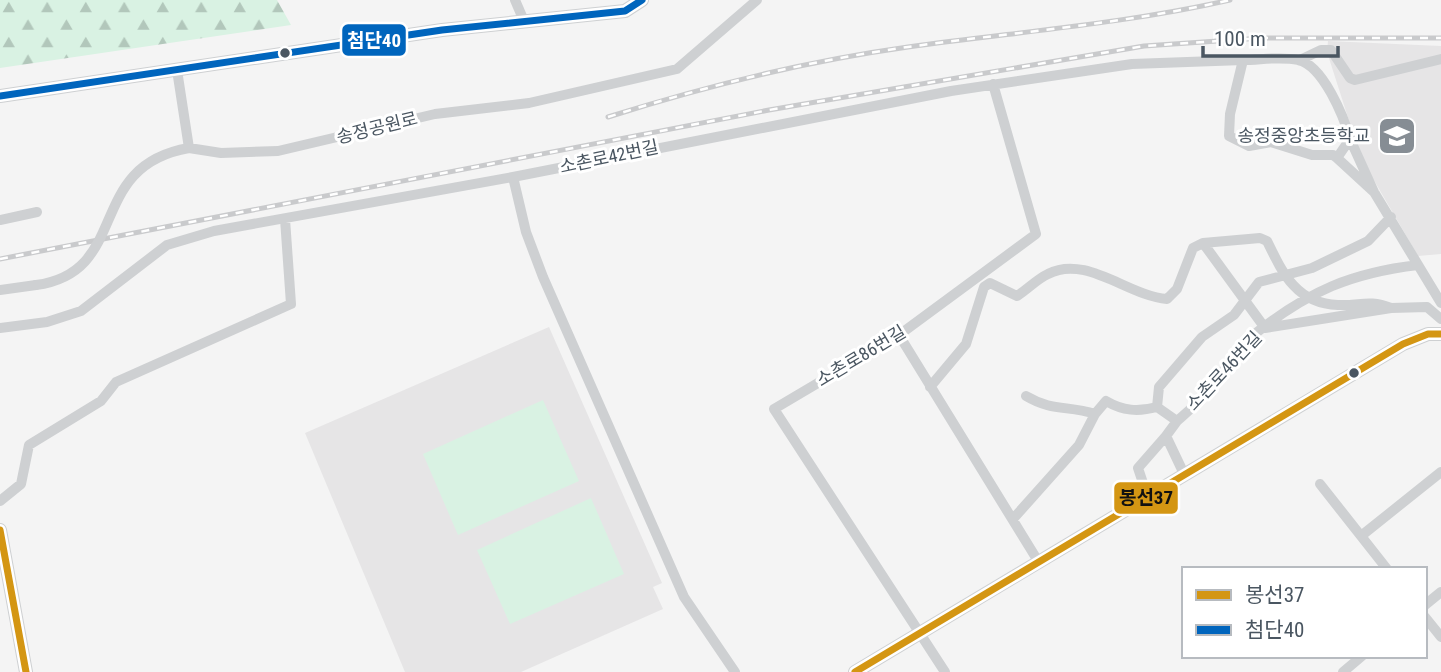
<svg xmlns="http://www.w3.org/2000/svg" width="1441" height="672" font-family="'Roboto Condensed','Noto Sans KR',sans-serif">
	<defs>
		<pattern id="forest-firs" width="22" height="20" patternUnits="userSpaceOnUse" patternTransform="scale(1.75)"><rect width="22" height="20" fill="#d9f2e3"/><path d="M5 1l3.5 6h-7zM16 11l3.5 6h-7z" fill="#b2c7bb"/></pattern>
	</defs>
	<rect width="100%" height="100%" fill="#f4f4f4"/>
	<path fill="#e6e5e6" d="M 1328,41 L 1441,46 L 1441,254 L 1418,256 L 1361,158 L 1327,52 Z
		M 549,327 L 662,583 L 653,587 L 663,609 L 521,672 L 405,672 L 305,433 Z"/>
	<path fill="url(#forest-firs)" d="M 0,0 L 277,0 L 291,25 L 0,68 Z"/>
	<path fill="#d9f2e3" d="M 543,400 L 579,481 L 458,535 L 423,454 Z
		M 591,498 L 624,574 L 510,624 L 477,550 Z"/>
	<g fill="none" stroke-linecap="round" stroke-linejoin="round">
		<path stroke="#ced0d2" stroke-width="10" d="M 515,0 L 524,21
			M 1300,60 L 1321,50 L 1331,50 L 1350,78 L 1355,80 L 1441,59
			M 177,70 L 189,148 L 221,153 L 278,151 L 435,114 L 529,103 L 677,69 L 757,0
			M 1350,139 L 1374,192 L 1441,303
			M 1337,158 L 1333,155 L 1312,155 L 1271,142 L 1249,146 L 1229,136 L 1230,114 L 1243,60 C 1260,60 1281,56 1298,60 C 1323,65 1344,117 1350,139 L 1337,158 L 1374,192
			M 513,177 L 526,232 L 543,277 L 684,597 L 735,672
			M 0,220 L 37,212
			M 1203,243 L 1265,328 L 1391,308 L 1427,307 L 1441,319
			M 0,290 L 36,285
			M 0,328 L 47,322 L 81,311 L 167,245 L 214,231 L 513,177 L 951,91 L 1132,64 L 1243,60
			M 899,335 L 1038,561
			M 930,387 L 966,344 L 984,287 L 990,283 L 1017,296 C 1028,289 1037,279 1048,274 C 1086,254 1128,296 1167,299 L 1177,289 L 1193,248 L 1203,243 L 1260,238 L 1267,241 C 1283,274 1297,304 1338,305 C 1361,306 1368,299 1391,308
			M 1026,396 C 1053,412 1068,405 1095,414
			M 1157,407 L 1177,421 L 1166,436 L 1185,476
			M 1177,421 C 1186,413 1196,405 1204,395 C 1222,376 1235,349 1256,333 C 1309,291 1351,273 1418,265
			M 1320,484 L 1387,569
			M 1148,498 L 1138,468 L 1166,436
			M 0,501 L 21,484 L 29,445 L 101,401 L 116,382 L 291,304 L 285,219
			M 1013,519 L 1079,445 L 1095,414 L 1106,401 C 1123,411 1138,412 1157,407 L 1159,387 L 1202,337 L 1234,315 L 1259,282 L 1312,268 L 1368,241 L 1391,217
			M 1361,536 L 1441,472
			M 1425,605 L 1441,592
			M 1425,617 L 1441,637
			M 945,672 L 774,409 L 899,335 L 1036,234 L 993,84
			M 1343,672 L 1362,656"/>
		<path stroke="#ced0d2" stroke-width="14" d="M 0,96 L 442,30 L 625,11 L 642,0
			M 0,530 L 26,672
			M 855,672 L 1403,344 L 1428,334 L 1441,334"/>
		<defs>
			<path id="rail" d="M 608,117 C 706,86 807,61 908,47 C 1015,32 1124,24 1230,0
				M 0,259 L 769,110 L 1144,46 L 1262,38 L 1441,38"/>
		</defs>
		<use href="#rail" stroke="#c9cacc" stroke-width="5"/>
		<use href="#rail" stroke="#fff" stroke-width="2.5" stroke-dasharray="8" stroke-linecap="butt"/>
		<path stroke="#ced0d2" stroke-width="10" d="M 36,285 C 132,272 84,166 189,148"/>
		<defs>
			<path id="bus-1" d="M 0,530 L 26,672
				M 855,672 L 1403,344 L 1428,334 L 1441,334"/>
			<path id="bus-2" d="M 0,96 L 442,30 L 625,11 L 642,0"/>
		</defs>
		<use href="#bus-1" stroke="#fff" stroke-width="12"/>
		<use href="#bus-2" stroke="#fff" stroke-width="12"/>
		<use href="#bus-1" stroke="#d49613" stroke-width="7"/>
		<use href="#bus-2" stroke="#0065bd" stroke-width="7"/>
	</g>
	<defs>
		<symbol id="school-square" viewBox="-11 -11 22 22"><rect x="-9" y="-9" width="18" height="18" rx="4" fill="#868d94" stroke="#fff"/><path d="M0-5L7-2L0 1L-7-2ZM-4 1L0 2.5L4 1V4Q0 6-4 4Z" fill="#fff"/></symbol>
	</defs>
	<g fill-rule="evenodd">
		<use href="#school-square" x="1375" y="114" width="44" height="44"/>
	</g>
	<g fill="#4a5661" stroke="#fff" stroke-width="2.5">
		<circle cx="285" cy="53" r="6"/>
		<circle cx="1354" cy="373" r="6"/>
	</g>
	<g text-anchor="middle" stroke-width="6" stroke-linejoin="round" paint-order="stroke">
		<g font-size="18" fill="#4a5661" stroke="#fff">
			<text transform="translate(377 128) rotate(-14)" y="6">송정공원로</text>
			<text transform="translate(609 157) rotate(-12)" y="6">소촌로42번길</text>
			<text transform="translate(861 356) rotate(-31)" y="6">소촌로86번길</text>
			<text transform="translate(1224 371) rotate(-47)" y="6">소촌로46번길</text>
		</g>
		<g font-size="18" fill="#4a5661" stroke="#fff" text-anchor="end">
			<text x="1370" y="142">송정중앙초등학교</text>
		</g>
	</g>
	<g stroke="#fff" stroke-width="2.5">
		<rect x="341" y="23" width="66" height="34" rx="7" fill="#0065bd"/>
		<rect x="1113" y="481" width="66" height="34" rx="7" fill="#d49613"/>
	</g>
	<g font-size="19" text-anchor="middle" font-weight="bold" fill="#fff">
		<text x="374" y="47">첨단40</text>
	</g>
	<g font-size="19" text-anchor="middle" font-weight="bold" fill="#111">
		<text x="1146" y="504">봉선37</text>
	</g>
	<rect x="1182" y="567" width="245" height="91" fill="#ffffff" stroke="#b7bbc0" stroke-width="2"/>
	<rect x="1196" y="590" width="35" height="10" fill="#d49613" stroke="#b7bbc0" stroke-width="2"/>
	<text x="1245" y="602" font-size="21" fill="#4a5661">봉선37</text>
	<rect x="1196" y="625" width="35" height="10" fill="#0065bd" stroke="#b7bbc0" stroke-width="2"/>
	<text x="1245" y="637" font-size="21" fill="#4a5661">첨단40</text>
	<path d="M1203 46v10h135v-10" fill="none" stroke="#4a5661" stroke-width="3.5"/>
	<text x="1214" y="46" font-size="21" fill="#4a5661" stroke="#ffffff" stroke-width="5" paint-order="stroke">100 m</text>
</svg>
